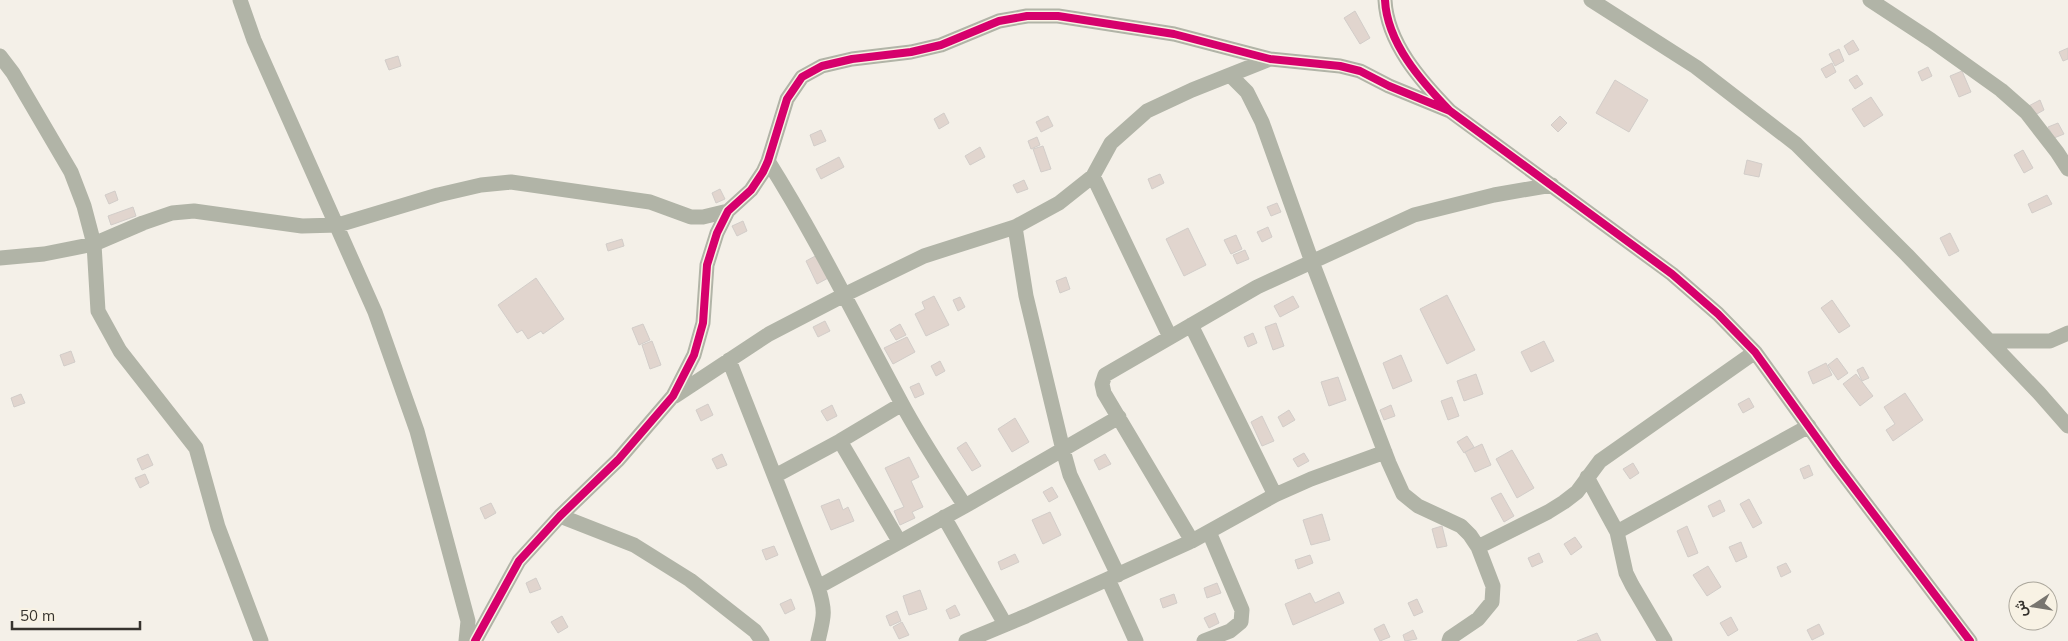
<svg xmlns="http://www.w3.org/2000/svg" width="2068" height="641" font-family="Mulish,Vazirmatn,sans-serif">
	<rect width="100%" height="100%" fill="#f4f0e8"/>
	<path fill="#e1d5ce" stroke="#d2cdc9" d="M 1355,11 L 1370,38 L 1360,44 L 1344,18 Z
		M 1853,40 L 1859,50 L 1849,55 L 1844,46 Z
		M 2068,48 L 2068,59 L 2063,61 L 2059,52 Z
		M 1839,49 L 1844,61 L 1835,66 L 1829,54 Z
		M 398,56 L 401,66 L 389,70 L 385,60 Z
		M 1832,63 L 1836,72 L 1826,78 L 1821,69 Z
		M 1928,67 L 1932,76 L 1922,81 L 1918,72 Z
		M 1962,71 L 1971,92 L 1959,97 L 1950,76 Z
		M 1857,75 L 1863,84 L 1855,89 L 1849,80 Z
		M 1615,80 L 1648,100 L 1629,132 L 1596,113 Z
		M 1871,97 L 1883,115 L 1864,127 L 1852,109 Z
		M 2040,100 L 2044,110 L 2026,120 L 2021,110 Z
		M 944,113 L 949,123 L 939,129 L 934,119 Z
		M 1048,116 L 1053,126 L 1041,132 L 1036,122 Z
		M 1560,116 L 1567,123 L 1558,132 L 1551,125 Z
		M 2058,123 L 2064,134 L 2054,138 L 2048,127 Z
		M 821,130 L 826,141 L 814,146 L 810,135 Z
		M 1037,137 L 1040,145 L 1031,149 L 1028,141 Z
		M 1043,146 L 1051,169 L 1041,172 L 1033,149 Z
		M 980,147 L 985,157 L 970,165 L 965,156 Z
		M 2023,150 L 2033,168 L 2024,173 L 2014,155 Z
		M 839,157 L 844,167 L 821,179 L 816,169 Z
		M 1747,160 L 1762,164 L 1759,177 L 1744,174 Z
		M 1160,174 L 1164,183 L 1152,189 L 1148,179 Z
		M 1024,180 L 1028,189 L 1017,193 L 1013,185 Z
		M 720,189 L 725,199 L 716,203 L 712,193 Z
		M 115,191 L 118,200 L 109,204 L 105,195 Z
		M 2047,195 L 2052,204 L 2032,213 L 2028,204 Z
		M 1277,203 L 1281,212 L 1271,216 L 1267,207 Z
		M 133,207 L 136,216 L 111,225 L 108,216 Z
		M 743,221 L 747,231 L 737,236 L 732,226 Z
		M 1268,227 L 1272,237 L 1262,242 L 1257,232 Z
		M 1188,228 L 1206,265 L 1184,276 L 1166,239 Z
		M 1950,233 L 1959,251 L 1949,256 L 1940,238 Z
		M 1236,235 L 1242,249 L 1231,254 L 1224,240 Z
		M 622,239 L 624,246 L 608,251 L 606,244 Z
		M 1245,250 L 1249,259 L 1237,264 L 1233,255 Z
		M 819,254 L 830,277 L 817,284 L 806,261 Z
		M 1066,277 L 1070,289 L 1060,293 L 1056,281 Z
		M 536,278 L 564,319 L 543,334 L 541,331 L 528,339 L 522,330 L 517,333 L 498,305 Z
		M 1447,295 L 1475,350 L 1447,364 L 1420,309 Z
		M 934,296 L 949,325 L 926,336 L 915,314 L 925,309 L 922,302 Z
		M 1293,296 L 1299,307 L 1280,317 L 1274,306 Z
		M 960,297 L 965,307 L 958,311 L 953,300 Z
		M 1832,300 L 1850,326 L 1839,333 L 1821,308 Z
		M 825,321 L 830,331 L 818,337 L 813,327 Z
		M 1276,323 L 1284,346 L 1273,350 L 1265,327 Z
		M 643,324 L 650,340 L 639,345 L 632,328 Z
		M 900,324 L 906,335 L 896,340 L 890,330 Z
		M 1253,333 L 1257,343 L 1248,347 L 1244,337 Z
		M 907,337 L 915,352 L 893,364 L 884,348 Z
		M 652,341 L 661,365 L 650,369 L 642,345 Z
		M 1544,341 L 1554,361 L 1531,372 L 1521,352 Z
		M 71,351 L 75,362 L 64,366 L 60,355 Z
		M 1401,355 L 1412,381 L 1393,389 L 1383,363 Z
		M 1837,358 L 1848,373 L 1838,380 L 1828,365 Z
		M 940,361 L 945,371 L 936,376 L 931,366 Z
		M 1826,363 L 1832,375 L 1813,384 L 1808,372 Z
		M 1863,367 L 1869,378 L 1862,381 L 1857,370 Z
		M 1476,374 L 1483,394 L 1464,401 L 1457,381 Z
		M 1856,374 L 1873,396 L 1860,406 L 1843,384 Z
		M 1338,377 L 1346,400 L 1329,406 L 1321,382 Z
		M 919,383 L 924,394 L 915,398 L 910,387 Z
		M 1905,393 L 1923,420 L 1893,441 L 1886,430 L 1895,424 L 1884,407 Z
		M 21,394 L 25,403 L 14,407 L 11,398 Z
		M 1452,397 L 1459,416 L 1448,420 L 1441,401 Z
		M 1749,398 L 1754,407 L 1743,413 L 1738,404 Z
		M 708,404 L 713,415 L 701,421 L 696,410 Z
		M 832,405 L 837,416 L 827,421 L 821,411 Z
		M 1391,405 L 1395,416 L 1384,420 L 1380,410 Z
		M 1289,410 L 1295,420 L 1283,427 L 1278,417 Z
		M 1262,416 L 1274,441 L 1262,446 L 1251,422 Z
		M 1015,418 L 1029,442 L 1012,452 L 998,429 Z
		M 1467,436 L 1474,447 L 1464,453 L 1457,442 Z
		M 966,442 L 981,466 L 972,471 L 957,448 Z
		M 1482,444 L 1491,465 L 1475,472 L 1465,452 Z
		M 1512,450 L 1534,488 L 1517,498 L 1496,459 Z
		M 1304,453 L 1309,461 L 1298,467 L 1293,459 Z
		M 148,454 L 153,465 L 142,470 L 137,459 Z
		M 722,454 L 727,465 L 717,469 L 712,459 Z
		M 1105,454 L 1111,464 L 1099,470 L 1094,460 Z
		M 909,457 L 919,477 L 911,481 L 923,507 L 912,512 L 915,518 L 900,525 L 894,511 L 904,507 L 885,468 Z
		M 1633,463 L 1639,473 L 1630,479 L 1623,469 Z
		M 1809,465 L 1813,475 L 1804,479 L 1800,469 Z
		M 145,474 L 149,483 L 140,488 L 135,478 Z
		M 1052,487 L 1058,497 L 1049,502 L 1043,492 Z
		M 1501,493 L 1514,516 L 1504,522 L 1491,498 Z
		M 839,499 L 843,510 L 848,507 L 854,521 L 831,530 L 821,506 Z
		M 1749,499 L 1762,523 L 1753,528 L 1740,504 Z
		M 1720,500 L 1725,511 L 1713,517 L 1708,506 Z
		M 491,503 L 496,513 L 485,519 L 480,508 Z
		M 1050,512 L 1061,535 L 1043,544 L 1032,520 Z
		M 1322,514 L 1330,540 L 1311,545 L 1303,520 Z
		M 1442,526 L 1447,546 L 1437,548 L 1432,529 Z
		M 1687,526 L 1698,553 L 1688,557 L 1677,531 Z
		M 1575,537 L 1582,547 L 1571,555 L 1564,544 Z
		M 1741,542 L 1747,557 L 1736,562 L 1729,547 Z
		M 774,546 L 778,555 L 766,560 L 762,550 Z
		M 1539,553 L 1543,562 L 1532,567 L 1528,558 Z
		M 1015,554 L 1019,562 L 1001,570 L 998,562 Z
		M 1310,555 L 1313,563 L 1298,569 L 1295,560 Z
		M 1786,563 L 1791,572 L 1781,577 L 1777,567 Z
		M 1708,566 L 1721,587 L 1707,596 L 1693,575 Z
		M 536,578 L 541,589 L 530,593 L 526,583 Z
		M 1217,583 L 1221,593 L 1207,598 L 1204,588 Z
		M 920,590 L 927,609 L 909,615 L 903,596 Z
		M 1339,592 L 1344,603 L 1293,625 L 1285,604 L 1310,593 L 1315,603 Z
		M 1174,594 L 1177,603 L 1163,608 L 1160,599 Z
		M 791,599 L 795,609 L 785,614 L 780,604 Z
		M 1417,599 L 1423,612 L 1414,616 L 1408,603 Z
		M 955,605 L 960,615 L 950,619 L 946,610 Z
		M 897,611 L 901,621 L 890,626 L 886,616 Z
		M 1215,613 L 1219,623 L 1209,628 L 1204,618 Z
		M 562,616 L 568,627 L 558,633 L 551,622 Z
		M 1731,617 L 1738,630 L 1728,636 L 1720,623 Z
		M 902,622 L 909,635 L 899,639 L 893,627 Z
		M 1384,624 L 1390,637 L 1380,641 L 1374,629 Z
		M 1819,624 L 1824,634 L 1812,640 L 1807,630 Z
		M 1413,630 L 1417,639 L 1405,641 L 1403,635 Z
		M 1597,633 L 1601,641 L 1577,641 Z"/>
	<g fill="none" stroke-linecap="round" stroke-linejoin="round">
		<path stroke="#b1b4a7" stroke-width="15" d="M 240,0 L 254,40 L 375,312 L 417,431 L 468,621 L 466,641
			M 1385,0 C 1387,43 1421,81 1450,111 L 1672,274 L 1718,314 L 1755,352 L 1835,463 L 1970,641
			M 1591,0 L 1696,67 L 1796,144 L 1907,255 L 2039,393 L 2068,426
			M 1870,0 L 1931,40 L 2001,90 L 2026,112 L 2057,152 L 2068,169
			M 0,56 L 13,73 L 71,172 L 84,206 L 94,244 L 98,311 L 120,351 L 196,448 L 218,527 L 261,641
			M 1230,75 L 1247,92 L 1262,122 L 1312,262 L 1389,463 L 1403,494 L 1418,506 L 1461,526 L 1470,535 L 1478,547 L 1493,586 L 1492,602 L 1478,619 L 1450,638 L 1449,641
			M 768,161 C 817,239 857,321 901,402 C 920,438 943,472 965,506
			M 1093,176 L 1170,337
			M 1015,227 L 1026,296 L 1063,450 L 1070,475 L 1118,575
			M 0,258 L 44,254 L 94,244 L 143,223 L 172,213 L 194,211 L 302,226 L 338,225 L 438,195 L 481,185 L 511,182 L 650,202 L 691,217 L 703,217 L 728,211
			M 1191,325 L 1275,495
			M 1989,341 L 2050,341 L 2068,333
			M 729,360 L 818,587 C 826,612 824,616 818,641
			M 675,396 L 769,334 L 846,294 L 924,256 L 1015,227 L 1059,203 L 1093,176 L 1111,143 L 1147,111 L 1192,90 L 1270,59
			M 840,441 L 899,541
			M 775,476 L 840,441 L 902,404
			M 1587,477 L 1617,532 L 1626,573 L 1632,585 L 1665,641
			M 560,516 L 634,545 L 690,580 L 755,631 L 762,641
			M 944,517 L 1005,624
			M 1617,532 L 1809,426
			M 1192,541 L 1104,393 L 1102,384 L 1105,375 L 1257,287 L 1414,215 L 1494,195 L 1552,185
			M 1478,547 L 1548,512 L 1564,502 L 1577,492 L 1600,461 L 1755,352
			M 1108,579 L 1136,641
			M 818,587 L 965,506 L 1119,417
			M 475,641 L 519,561 L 560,516 L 618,460 L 673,396 L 694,355 L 703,323 L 707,265 L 717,233 L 728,211 L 751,190 L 763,172 L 768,161 L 787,99 L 802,77 L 822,66 L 852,59 L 911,52 L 941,45 L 999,21 L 1027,16 L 1058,16 L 1174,34 L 1270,59 L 1340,66 L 1360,71 L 1389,86 L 1450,111
			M 966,641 L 1026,616 L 1192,541 L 1275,495 L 1311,479 L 1385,452
			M 1204,641 L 1230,631 L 1241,622 L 1242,610 L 1209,532"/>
		<defs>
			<path id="cycleway" d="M 1385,0 C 1387,43 1421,81 1450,111 L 1672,274 L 1718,314 L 1755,352 L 1835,463 L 1970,641
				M 475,641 L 519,561 L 560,516 L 618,460 L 673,396 L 694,355 L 703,323 L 707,265 L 717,233 L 728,211 L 751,190 L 763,172 L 768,161 L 787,99 L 802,77 L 822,66 L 852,59 L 911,52 L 941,45 L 999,21 L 1027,16 L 1058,16 L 1174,34 L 1270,59 L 1340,66 L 1360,71 L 1389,86 L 1450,111"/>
		</defs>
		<use href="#cycleway" stroke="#f8f2e4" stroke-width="11"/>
		<use href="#cycleway" stroke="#d6006c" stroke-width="8"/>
	</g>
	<g transform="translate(2033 606) rotate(258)"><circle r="24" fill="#f8f2e4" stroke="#aaa69b"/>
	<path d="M0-4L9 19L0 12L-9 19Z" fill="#78756f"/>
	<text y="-8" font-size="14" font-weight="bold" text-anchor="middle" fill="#36332e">ش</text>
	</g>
	<path d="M12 621v8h128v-8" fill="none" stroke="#36332e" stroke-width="2.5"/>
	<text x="20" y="621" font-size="15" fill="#36332e" stroke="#f8f2e4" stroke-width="4" paint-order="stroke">50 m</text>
</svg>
